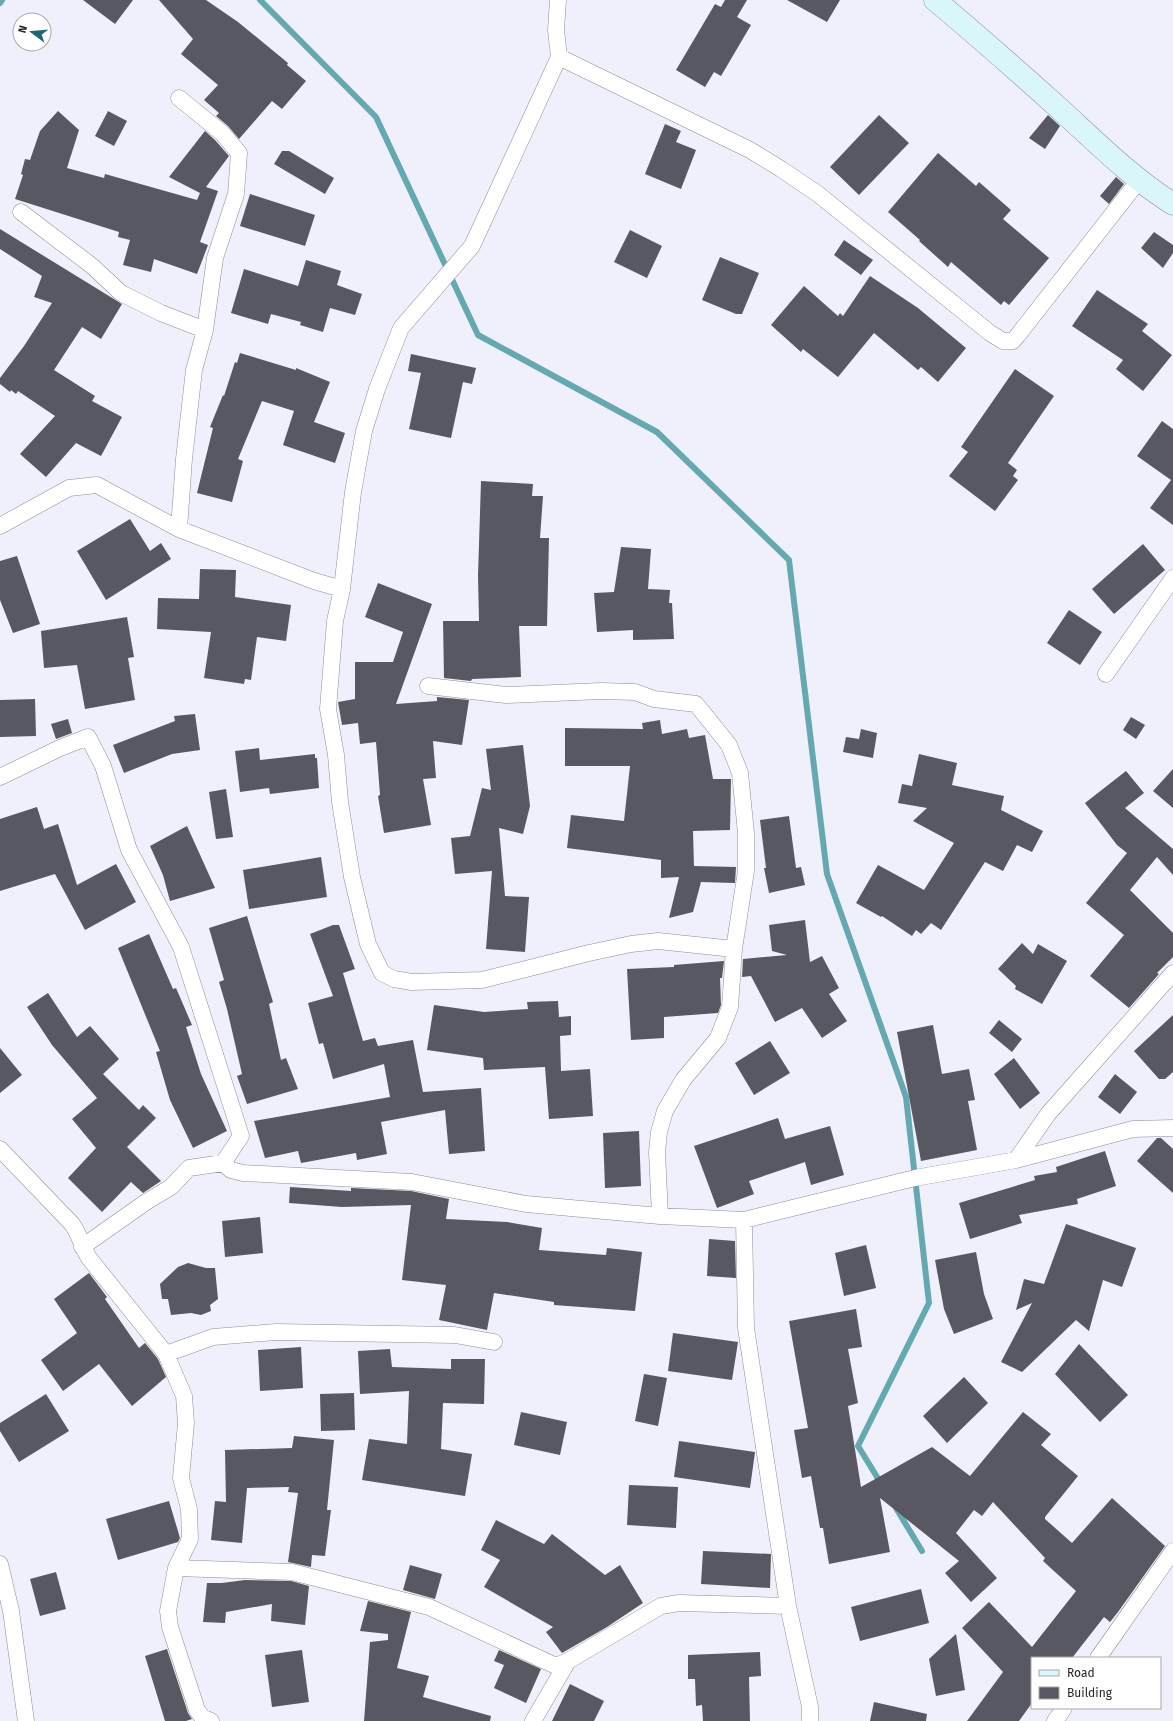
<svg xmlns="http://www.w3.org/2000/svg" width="1173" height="1721" font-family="'Fira Sans',sans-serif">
	<rect width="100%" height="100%" fill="#eff0fb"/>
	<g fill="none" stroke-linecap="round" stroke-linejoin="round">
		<path stroke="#64a8b2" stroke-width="6" d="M 260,0 L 376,117 L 478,335 L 657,432 L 789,560 L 827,874 L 906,1097 L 929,1303 L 858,1446 L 882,1485
			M 0,3 L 2,0
			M 896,1508 L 922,1551"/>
	</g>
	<path fill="#575861" d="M 83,0 L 133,0 L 115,24 Z
		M 159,0 L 206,0 L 238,22 L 288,63 L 287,65 L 306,81 L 282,109 L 272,101 L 239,139 L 228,126 L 216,116 L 219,113 L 204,100 L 218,85 L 181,54 L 193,39 Z
		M 725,0 L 747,0 L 737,17 L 751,25 L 721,76 L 714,72 L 705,87 L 676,70 L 715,4 L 721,7 Z
		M 787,0 L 840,0 L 827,22 Z
		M 58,111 L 79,130 L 67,168 L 104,178 L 105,174 L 197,200 L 200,193 L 169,177 L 205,131 L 215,140 L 229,156 L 206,187 L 218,191 L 200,242 L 208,245 L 197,274 L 154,259 L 151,272 L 123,265 L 130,240 L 118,237 L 119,232 L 15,199 L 23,175 L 21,174 L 25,159 L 30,160 L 40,131 Z
		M 108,111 L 127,121 L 114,146 L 95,136 Z
		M 879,115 L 909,143 L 859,195 L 830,167 Z
		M 1048,115 L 1060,126 L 1045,149 L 1029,138 Z
		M 665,124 L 681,131 L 676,142 L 696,150 L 681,189 L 645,174 Z
		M 282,151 L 289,151 L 334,178 L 325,194 L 274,164 Z
		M 938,153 L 976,186 L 979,182 L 1011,210 L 1003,219 L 1049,258 L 1009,305 L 1004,301 L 1001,305 L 951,262 L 948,267 L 919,241 L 920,240 L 888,212 Z
		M 1116,177 L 1124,184 L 1109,204 L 1100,196 Z
		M 250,194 L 315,215 L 305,246 L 240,226 Z
		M 0,229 L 122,304 L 101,339 L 82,327 L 54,370 L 95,396 L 92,401 L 122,417 L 101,456 L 76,443 L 46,477 L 20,454 L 55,416 L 18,391 L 16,394 L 11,390 L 10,392 L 0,384 L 0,378 L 24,346 L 52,303 L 34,297 L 42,276 L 0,249 Z
		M 630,230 L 662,246 L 647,278 L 614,262 Z
		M 1154,232 L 1173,245 L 1173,253 L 1163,268 L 1141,248 Z
		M 844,240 L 873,260 L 861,275 L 834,255 Z
		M 720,257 L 759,273 L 742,314 L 736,314 L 702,300 Z
		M 306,260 L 341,271 L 337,285 L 362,294 L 355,315 L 330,308 L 323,332 L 300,325 L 301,322 L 271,314 L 268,324 L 231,313 L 244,269 L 298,286 Z
		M 870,276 L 918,308 L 966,348 L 938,382 L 921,367 L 918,370 L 874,333 L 838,377 L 803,349 L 801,352 L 771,325 L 804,286 L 838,316 L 840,313 L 843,316 Z
		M 1097,290 L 1148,324 L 1142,331 L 1172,355 L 1143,391 L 1116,369 L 1123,360 L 1072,326 Z
		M 240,353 L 296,370 L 296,368 L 330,382 L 314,422 L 345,433 L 335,463 L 283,445 L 294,411 L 262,401 L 238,459 L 243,461 L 232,502 L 197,493 L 213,428 L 210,427 L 223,395 L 224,396 L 235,362 L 237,363 Z
		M 411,354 L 476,368 L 472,384 L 463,382 L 451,438 L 409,429 L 421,373 L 408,371 Z
		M 1015,369 L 1054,396 L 1008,463 L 1017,470 L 1013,476 L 1018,480 L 995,511 L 949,476 L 968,452 L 961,447 Z
		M 1162,421 L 1173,429 L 1173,525 L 1150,508 L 1171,480 L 1137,456 Z
		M 481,481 L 533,484 L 532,496 L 543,496 L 540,538 L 549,538 L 547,626 L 519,626 L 521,677 L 472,679 L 471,681 L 444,678 L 443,621 L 479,621 L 478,576 Z
		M 130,519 L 150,551 L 161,543 L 171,559 L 106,600 L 77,551 Z
		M 1143,544 L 1165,570 L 1114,614 L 1092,589 Z
		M 621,547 L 651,549 L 648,589 L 670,590 L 669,603 L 672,603 L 674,639 L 633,640 L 633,630 L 597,632 L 594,593 L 614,592 Z
		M 17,556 L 40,624 L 13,633 L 0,600 L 0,561 Z
		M 200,569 L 236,570 L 235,597 L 291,605 L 286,641 L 257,637 L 251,680 L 245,679 L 244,684 L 204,678 L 211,632 L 157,629 L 158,598 L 199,599 Z
		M 378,583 L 432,604 L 396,704 L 437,701 L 437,697 L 469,700 L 462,745 L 433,741 L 436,778 L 423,779 L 431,825 L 384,833 L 378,796 L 380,795 L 376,742 L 360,744 L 358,723 L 342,725 L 338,702 L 355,699 L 355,662 L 393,662 L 403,632 L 365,617 Z
		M 1069,610 L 1102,632 L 1080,665 L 1047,643 Z
		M 127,617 L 134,657 L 128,658 L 135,700 L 85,709 L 77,665 L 44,668 L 41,631 Z
		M 35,699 L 36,736 L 0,737 L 0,700 Z
		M 195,714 L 200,750 L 172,754 L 124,773 L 113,745 L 175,721 L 174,716 Z
		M 1131,717 L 1145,725 L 1136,739 L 1123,730 Z
		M 68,719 L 72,733 L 56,739 L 51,724 Z
		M 660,720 L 662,734 L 687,729 L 689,738 L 705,735 L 713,779 L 731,779 L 730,830 L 693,831 L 694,866 L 736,867 L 735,883 L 701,882 L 693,912 L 669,918 L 679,877 L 661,878 L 661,860 L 567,848 L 571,815 L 624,821 L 630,766 L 565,766 L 565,728 L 643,729 L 642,723 Z
		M 861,729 L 877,733 L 873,758 L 843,752 L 846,737 L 859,739 Z
		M 523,745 L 530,806 L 523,834 L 499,828 L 505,896 L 529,897 L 525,952 L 486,949 L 492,871 L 455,874 L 451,838 L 470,836 L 482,788 L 491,790 L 486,749 Z
		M 259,748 L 260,760 L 315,754 L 315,758 L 317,758 L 319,788 L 270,794 L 269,788 L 240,792 L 235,751 Z
		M 919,754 L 957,763 L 952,785 L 1004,796 L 1001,810 L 1043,831 L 1032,852 L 1017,845 L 1003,871 L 985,862 L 941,930 L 931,923 L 921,934 L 916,930 L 912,936 L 882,916 L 881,917 L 856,903 L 878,865 L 924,890 L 954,843 L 913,821 L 927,808 L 898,803 L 902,784 L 912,786 Z
		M 1173,769 L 1173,808 L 1153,791 Z
		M 1126,771 L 1144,793 L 1125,808 L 1173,849 L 1173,875 L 1157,857 L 1130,890 L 1173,933 L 1173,957 L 1157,973 L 1159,974 L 1129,1008 L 1090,976 L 1124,935 L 1086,903 L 1127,853 L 1117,845 L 1085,803 Z
		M 226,789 L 233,837 L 216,839 L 209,792 Z
		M 37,807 L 44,829 L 58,824 L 77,885 L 116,864 L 136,902 L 85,930 L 55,874 L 0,891 L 0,819 Z
		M 789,816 L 796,868 L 801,867 L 805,885 L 769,893 L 764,868 L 766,868 L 760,820 Z
		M 187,826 L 215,888 L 170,901 L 163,875 L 150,846 Z
		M 321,857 L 327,897 L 249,909 L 243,870 Z
		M 247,916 L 273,1002 L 269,1004 L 281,1060 L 286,1058 L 298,1089 L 247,1104 L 237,1076 L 242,1074 L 227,1009 L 219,982 L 224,980 L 209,928 Z
		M 805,920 L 810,962 L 822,956 L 839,988 L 829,994 L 847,1021 L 822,1038 L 802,1008 L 775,1022 L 751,976 L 742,977 L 743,959 L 787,955 L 772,951 L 769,925 Z
		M 333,925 L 339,925 L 355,969 L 343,973 L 363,1041 L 375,1038 L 378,1046 L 413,1040 L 423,1092 L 481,1088 L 485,1151 L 449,1154 L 445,1110 L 381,1122 L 387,1154 L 357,1160 L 356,1153 L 301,1163 L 298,1151 L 265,1158 L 254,1121 L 390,1097 L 384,1064 L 333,1079 L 323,1043 L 319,1044 L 308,1003 L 333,996 L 310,934 Z
		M 149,934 L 173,989 L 176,988 L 192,1025 L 186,1027 L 201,1074 L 227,1131 L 193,1148 L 170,1100 L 156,1052 L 160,1051 L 118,948 Z
		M 1022,943 L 1033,954 L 1038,944 L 1067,961 L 1042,1004 L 1015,989 L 1016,986 L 998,969 Z
		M 724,961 L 722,978 L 720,978 L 721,1005 L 718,1013 L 664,1017 L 664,1038 L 631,1040 L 627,969 L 674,967 L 674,965 Z
		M 48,993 L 77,1037 L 90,1026 L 119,1059 L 103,1074 L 139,1110 L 143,1105 L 156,1118 L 127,1147 L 161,1181 L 143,1193 L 131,1182 L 102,1212 L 68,1178 L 96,1148 L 72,1119 L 97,1098 L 52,1045 L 27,1007 Z
		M 558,1001 L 559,1017 L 571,1016 L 571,1035 L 560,1036 L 561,1071 L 590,1069 L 593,1116 L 549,1119 L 545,1067 L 484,1070 L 483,1058 L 427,1050 L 434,1005 L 484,1012 L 528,1009 L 527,1002 Z
		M 1173,1015 L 1173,1072 L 1165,1079 L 1159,1079 L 1134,1051 Z
		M 999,1020 L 1022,1039 L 1012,1052 L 989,1033 Z
		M 933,1025 L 942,1074 L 969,1069 L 975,1100 L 968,1101 L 977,1150 L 921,1161 L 897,1032 Z
		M 770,1041 L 790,1073 L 754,1095 L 735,1063 Z
		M 0,1048 L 22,1075 L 0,1093 Z
		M 1014,1058 L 1040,1093 L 1020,1109 L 994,1074 Z
		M 1115,1074 L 1137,1092 L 1120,1114 L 1098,1097 Z
		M 778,1118 L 785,1139 L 830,1126 L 844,1175 L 811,1185 L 805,1162 L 749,1181 L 754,1194 L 717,1208 L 694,1146 Z
		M 639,1131 L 641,1186 L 605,1188 L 603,1133 Z
		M 1157,1138 L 1161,1138 L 1173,1149 L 1173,1193 L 1137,1161 Z
		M 1105,1151 L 1116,1186 L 1077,1199 L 1078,1204 L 1019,1215 L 1022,1223 L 970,1239 L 959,1203 L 1035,1180 L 1034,1176 L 1057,1172 L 1056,1167 Z
		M 290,1187 L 351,1191 L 351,1188 L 411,1191 L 449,1199 L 446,1219 L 507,1222 L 542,1228 L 539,1250 L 606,1255 L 607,1248 L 642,1252 L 635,1311 L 554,1305 L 554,1302 L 494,1293 L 487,1330 L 439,1320 L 446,1285 L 402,1280 L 411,1205 L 342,1207 L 289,1203 Z
		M 260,1217 L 263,1253 L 225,1257 L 222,1221 Z
		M 1066,1224 L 1136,1248 L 1122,1287 L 1103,1280 L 1089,1331 L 1076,1320 L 1022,1372 L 1001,1362 L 1032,1303 L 1016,1310 L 1024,1279 L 1044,1284 Z
		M 709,1239 L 735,1241 L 736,1278 L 707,1276 Z
		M 866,1245 L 876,1288 L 844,1296 L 835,1253 Z
		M 976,1252 L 984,1294 L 993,1319 L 954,1334 L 944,1309 L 935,1260 Z
		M 188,1263 L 206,1268 L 215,1268 L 218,1299 L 210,1305 L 211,1311 L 201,1315 L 191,1313 L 171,1315 L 168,1299 L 162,1299 L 160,1284 L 178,1267 Z
		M 89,1273 L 107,1297 L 105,1299 L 139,1348 L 145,1343 L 158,1359 L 166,1377 L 132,1406 L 99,1364 L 63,1391 L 41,1360 L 77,1333 L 54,1299 Z
		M 856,1309 L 862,1347 L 848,1349 L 858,1403 L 848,1406 L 861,1487 L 932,1447 L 970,1476 L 1023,1412 L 1051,1434 L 1041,1445 L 1078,1476 L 1045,1517 L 1045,1519 L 1072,1543 L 1112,1498 L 1165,1546 L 1118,1612 L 1110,1622 L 1104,1617 L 1072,1658 L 1032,1658 L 1032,1703 L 1019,1721 L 967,1721 L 1003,1672 L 962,1628 L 989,1602 L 1032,1647 L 1076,1591 L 1043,1561 L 1045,1558 L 993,1502 L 982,1516 L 974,1510 L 956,1533 L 997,1578 L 971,1602 L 945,1573 L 959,1561 L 880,1498 L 890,1552 L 829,1564 L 823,1528 L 820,1528 L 811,1476 L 802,1478 L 794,1430 L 808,1428 L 789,1321 Z
		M 673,1333 L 738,1342 L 732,1380 L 668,1371 Z
		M 1079,1344 L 1128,1395 L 1100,1422 L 1055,1374 Z
		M 301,1347 L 303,1388 L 260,1391 L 258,1350 Z
		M 390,1349 L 392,1367 L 451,1369 L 451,1359 L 485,1359 L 484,1404 L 443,1403 L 441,1449 L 472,1454 L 465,1496 L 362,1480 L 369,1439 L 407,1444 L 409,1391 L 360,1394 L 358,1351 Z
		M 644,1374 L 667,1378 L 658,1426 L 635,1421 Z
		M 964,1377 L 988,1403 L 947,1443 L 923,1416 Z
		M 354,1393 L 355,1430 L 321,1431 L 320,1394 Z
		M 46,1394 L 69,1431 L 19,1462 L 0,1431 L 0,1423 Z
		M 521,1412 L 567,1422 L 560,1455 L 514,1445 Z
		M 294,1436 L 334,1440 L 327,1510 L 331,1510 L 325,1556 L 312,1555 L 311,1567 L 288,1562 L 298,1493 L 288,1492 L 289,1487 L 247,1488 L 242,1543 L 211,1540 L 215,1501 L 226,1502 L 225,1450 L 292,1448 Z
		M 679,1441 L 755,1452 L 750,1488 L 674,1477 Z
		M 629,1485 L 678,1487 L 676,1528 L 627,1525 Z
		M 169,1501 L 180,1538 L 178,1542 L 118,1560 L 106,1519 Z
		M 496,1520 L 544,1544 L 552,1534 L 605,1575 L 620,1565 L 643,1603 L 607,1627 L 562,1653 L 546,1632 L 553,1627 L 484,1587 L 500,1560 L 481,1550 Z
		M 703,1551 L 771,1554 L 770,1588 L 701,1584 Z
		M 410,1565 L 442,1574 L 435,1599 L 403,1590 Z
		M 56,1572 L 66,1609 L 40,1616 L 30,1579 Z
		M 245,1580 L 291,1581 L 309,1586 L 305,1625 L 271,1621 L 272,1604 L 226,1612 L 225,1623 L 203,1622 L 207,1583 L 222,1583 Z
		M 921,1589 L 929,1623 L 860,1641 L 851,1607 Z
		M 368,1601 L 411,1612 L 397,1668 L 429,1676 L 423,1697 L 491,1716 L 490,1721 L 364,1721 L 370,1642 L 388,1640 L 388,1634 L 360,1631 Z
		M 956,1634 L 965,1690 L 936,1696 L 929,1659 Z
		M 167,1649 L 188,1713 L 192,1719 L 186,1721 L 165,1721 L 145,1656 Z
		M 302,1650 L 309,1702 L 272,1707 L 265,1655 Z
		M 499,1650 L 541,1669 L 526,1703 L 494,1688 L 504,1665 L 494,1661 Z
		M 760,1652 L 761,1676 L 749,1677 L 750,1721 L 703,1721 L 702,1705 L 696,1706 L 695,1679 L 688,1679 L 688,1655 Z
		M 570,1684 L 604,1701 L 594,1721 L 552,1721 Z
		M 874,1702 L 927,1714 L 926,1721 L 870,1721 Z"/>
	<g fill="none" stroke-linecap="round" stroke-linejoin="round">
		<defs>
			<path id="street" d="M 558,0 L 556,30 L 559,57 L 472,246 L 401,328 L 377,389 L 364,431 L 353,492 L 342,589 L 335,621 L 328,709 L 336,755 L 340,802 L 352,877 L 368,944 L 382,973 L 394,979 L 412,982 L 482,980 L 589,953 L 631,944 L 658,941 L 734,949
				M 559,57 L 750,150 L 781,169 L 818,194 L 990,333 L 1003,341 L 1013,341 L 1018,335 L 1140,179
				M 179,98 L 222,133 L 239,153 L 236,194 L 215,258 L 205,330 L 194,370 L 184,459 L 179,529
				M 21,212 L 92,266 L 121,293 L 161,313 L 205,330
				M 0,526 L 69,488 L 97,485 L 179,529 L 314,581 L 342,589
				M 1106,674 L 1173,578
				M 428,686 L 506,695 L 601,691 L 635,692 L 654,699 L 696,704 L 729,745 L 740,773 L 746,833 L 746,871 L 734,949 L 730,1007 L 718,1038 L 683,1080 L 665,1111 L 659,1132 L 657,1152 L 660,1216
				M 0,777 L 60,748 L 88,737 L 103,766 L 129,850 L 181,947 L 241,1136 L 223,1163 L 231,1170 L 243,1173 L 412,1182 L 526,1204 L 660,1216 L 744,1220 L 915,1178 L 1016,1160 L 1133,1129 L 1173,1128
				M 0,1149 L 72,1224 C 80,1235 82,1247 89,1258 L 166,1354 L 184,1396 L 186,1423 L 181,1478 L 189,1509 L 190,1539 L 176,1568 L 168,1611 L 170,1627 L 197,1710 L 202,1717 L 211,1721
				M 1016,1160 L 1048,1114 L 1173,973
				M 744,1220 L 746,1328 L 788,1606 L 810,1707 L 810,1721
				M 82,1247 L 146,1202 L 171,1187 L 189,1168 L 223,1163
				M 166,1354 L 213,1337 L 276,1332 L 455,1335 L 494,1342
				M 0,1564 L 11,1611 L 26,1721
				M 176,1568 L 292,1572 L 429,1607 L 556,1666 L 568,1661 L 661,1606 L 679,1603 L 788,1606
				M 1098,1658 L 1173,1551
				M 533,1721 L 568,1661
				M 1055,1721 L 1064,1708"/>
			<path id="secondary" d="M 935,0 C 978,36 1020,73 1061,110 C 1097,143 1132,178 1173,204"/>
		</defs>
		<use href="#street" stroke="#8c8e97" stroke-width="17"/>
		<use href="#secondary" stroke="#8c8e97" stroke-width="23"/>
		<use href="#street" stroke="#fff" stroke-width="16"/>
		<use href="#secondary" stroke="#d9f6fb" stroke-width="22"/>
	</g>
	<rect x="1031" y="1657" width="130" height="52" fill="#fefefe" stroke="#a8a8a9"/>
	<rect x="1039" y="1670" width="20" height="6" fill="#d9f6fb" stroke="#a8a8a9"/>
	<text x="1067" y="1677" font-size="12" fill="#26262a">Road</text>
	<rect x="1039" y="1687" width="20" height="12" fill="#575861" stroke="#a8a8a9"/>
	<text x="1067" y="1697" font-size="12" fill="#26262a">Building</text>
	<g transform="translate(32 32) rotate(286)"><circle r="19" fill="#fefefe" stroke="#a8a8a9"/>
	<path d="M0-3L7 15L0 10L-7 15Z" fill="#1d6772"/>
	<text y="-6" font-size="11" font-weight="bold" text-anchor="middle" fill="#26262a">N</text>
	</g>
</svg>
